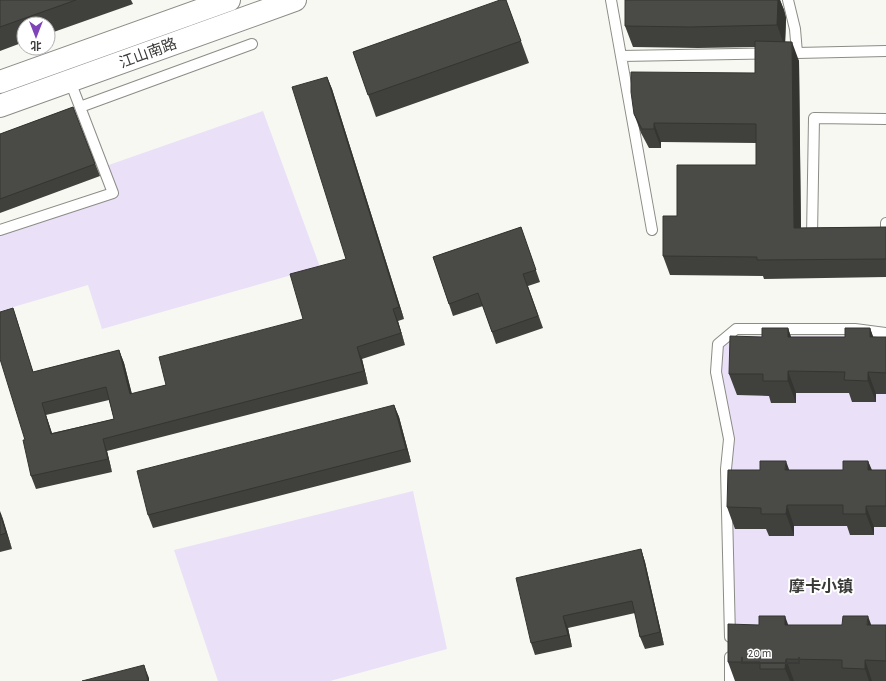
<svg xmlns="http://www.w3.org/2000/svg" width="886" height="681" font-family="'Alegreya Sans','Noto Sans SC',sans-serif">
	<rect width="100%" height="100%" fill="#f7f8f2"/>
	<path fill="#eae0f8" d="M 263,111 L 320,267 L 102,329 L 88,285 L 0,311 L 0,230 L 112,193 L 103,167 Z
		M 736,329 L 886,333 L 886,681 L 730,681 L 729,439 L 716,372 L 718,344 Z
		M 413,491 L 447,649 L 330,681 L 218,681 L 174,550 Z"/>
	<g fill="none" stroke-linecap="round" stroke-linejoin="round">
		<defs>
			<path id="lane" d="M 611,0 L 652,230
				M 797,53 L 886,51
				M 621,56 L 797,53 L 795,29 L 788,0
				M 80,107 L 252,44
				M 0,230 L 113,193 L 70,81
				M 816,236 L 812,236 L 814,118 L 886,119
				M 884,237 L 886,237 L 886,223
				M 730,637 L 726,469 L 729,439 L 716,372 L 718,344 L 736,329 L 855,329 L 886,333
				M 730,681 L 730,657"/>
			<path id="secondary" d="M 0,82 L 229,0
				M 0,106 L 295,0"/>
		</defs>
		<use href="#lane" stroke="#8c8c87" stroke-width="12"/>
		<use href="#secondary" stroke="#8c8c87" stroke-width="24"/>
		<use href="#lane" stroke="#fff" stroke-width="10"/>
		<use href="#secondary" stroke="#fff" stroke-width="22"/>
	</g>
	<path fill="#40403c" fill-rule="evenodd" d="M 0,0 L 131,0 L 133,4 L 48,34 L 48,24 L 24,24 L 24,42 L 0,51 Z
		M 506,0 L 529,63 L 376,117 L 353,52 Z
		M 625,0 L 780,0 L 784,10 L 786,18 L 785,42 L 799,61 L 801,228 L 886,227 L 886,277 L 764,279 L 763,276 L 670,275 L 663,256 L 677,216 L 756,165 L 756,143 L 661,142 L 661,148 L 649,148 L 641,133 L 634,114 L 755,73 L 755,47 L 698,48 L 633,47 L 625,26 Z
		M 327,77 L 332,89 L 404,319 L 398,321 L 405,345 L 362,359 L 368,384 L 107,451 L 112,472 L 36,489 L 31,476 L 25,440 L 13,308 L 17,320 L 33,372 L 119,350 L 124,363 L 132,394 L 166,385 L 303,319 L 346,259 ZM 109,400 L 114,419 L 52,433 L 46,415 Z
		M 73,107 L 100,176 L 0,213 L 0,134 Z
		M 521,227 L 540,282 L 528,286 L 543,328 L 496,344 L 483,306 L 453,316 L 433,257 Z
		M 788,328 L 791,337 L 845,337 L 870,328 L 873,337 L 886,337 L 886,394 L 876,394 L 876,402 L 852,402 L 849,393 L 796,393 L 796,403 L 771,403 L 769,396 L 737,395 L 729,374 L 762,337 Z
		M 394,405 L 399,417 L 411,462 L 153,528 L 148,515 Z
		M 868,461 L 872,470 L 886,470 L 886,527 L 874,527 L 874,535 L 850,535 L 847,526 L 794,526 L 794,536 L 769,536 L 766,529 L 735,529 L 727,507 L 760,470 L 843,470 Z
		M 0,511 L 12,549 L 0,552 Z
		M 641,549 L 645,562 L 664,645 L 645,649 L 640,637 L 635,613 L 568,628 L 572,647 L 535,655 L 531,643 Z
		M 788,625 L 886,625 L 886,681 L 735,681 L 728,662 Z"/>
	<path fill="#343431" d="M 778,0 L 780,0 L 784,10 L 786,18 L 785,47 L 777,25 Z
		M 792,42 L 799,61 L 801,247 L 794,228 Z
		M 327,77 L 332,89 L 404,319 L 399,307 Z
		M 654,123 L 661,142 L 661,148 L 654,129 Z
		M 393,309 L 398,321 L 405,345 Z
		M 788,328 L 795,350 L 788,337 Z
		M 870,328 L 878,350 L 870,337 Z
		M 357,347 L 362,359 L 368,384 L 364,371 Z
		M 119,350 L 124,363 L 135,407 L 130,394 Z
		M 788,371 L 796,393 L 796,403 L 788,381 Z
		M 868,372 L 876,394 L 876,402 L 868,381 Z
		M 42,403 L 46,415 L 56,446 L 51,434 Z
		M 394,405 L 399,417 L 411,462 L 406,449 Z
		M 103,439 L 107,451 L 112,472 L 108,459 Z
		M 786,461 L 794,483 L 785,470 Z
		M 868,461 L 876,483 L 868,470 Z
		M 787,505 L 794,526 L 794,536 L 786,514 Z
		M 866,506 L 874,527 L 874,535 L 866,514 Z
		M 0,511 L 3,519 L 12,549 L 6,533 Z
		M 641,549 L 645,562 L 664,645 L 660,632 Z
		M 563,616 L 568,628 L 572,647 L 568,635 Z
		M 785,616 L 793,638 L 785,625 Z
		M 868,616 L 876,638 L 867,625 Z
		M 786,659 L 794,681 L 790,681 L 785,669 Z
		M 865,660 L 872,681 L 869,681 L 865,669 Z
		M 144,665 L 149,678 L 149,681 L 148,681 Z"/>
	<path fill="#4a4a46" stroke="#343431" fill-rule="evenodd" d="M 0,0 L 76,0 L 0,27 Z
		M 500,0 L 506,0 L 521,41 L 368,95 L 353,52 Z
		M 625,0 L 778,0 L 777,25 L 690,27 L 625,26 Z
		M 755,41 L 792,42 L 794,228 L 886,227 L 886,259 L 757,260 L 757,257 L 663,256 L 663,216 L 677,216 L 677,165 L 756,165 L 756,124 L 654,123 L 654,129 L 642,129 L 634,114 L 631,92 L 631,72 L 755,73 Z
		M 327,77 L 399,307 L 393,309 L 401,333 L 357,347 L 364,371 L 103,439 L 108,459 L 31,476 L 23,440 L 25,440 L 0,359 L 0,312 L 13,308 L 33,372 L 119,350 L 130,394 L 166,385 L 159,357 L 303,319 L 290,274 L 346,259 L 292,87 ZM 106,387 L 114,419 L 51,434 L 42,403 Z
		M 73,107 L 95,164 L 0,199 L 0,134 Z
		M 521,227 L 536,270 L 523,274 L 538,316 L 492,332 L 478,293 L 449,304 L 433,257 Z
		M 762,328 L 788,328 L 788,337 L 845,337 L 845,328 L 870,328 L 870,337 L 886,337 L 886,373 L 868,372 L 868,381 L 844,380 L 845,372 L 788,371 L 788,381 L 763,381 L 763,374 L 729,374 L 730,336 L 762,337 Z
		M 394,405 L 406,449 L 148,515 L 137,471 Z
		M 760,461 L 786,461 L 785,470 L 843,470 L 843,461 L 868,461 L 868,470 L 886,470 L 886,506 L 866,506 L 866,514 L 843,514 L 843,505 L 787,505 L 786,514 L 761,514 L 761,508 L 727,507 L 728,470 L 760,470 Z
		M 0,513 L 6,533 L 0,535 Z
		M 641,549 L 660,632 L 640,637 L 632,601 L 563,616 L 568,635 L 531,643 L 516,578 Z
		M 759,616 L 785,616 L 785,625 L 842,625 L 843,616 L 868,616 L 867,625 L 886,625 L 886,661 L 865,660 L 865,669 L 842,668 L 842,660 L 786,659 L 785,669 L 760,669 L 760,662 L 728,662 L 728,624 L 759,625 Z
		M 144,665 L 148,681 L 82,681 Z"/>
	<g text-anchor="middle" stroke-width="4" stroke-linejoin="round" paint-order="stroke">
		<g font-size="15" fill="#3a3b38" stroke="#fff">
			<text transform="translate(148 53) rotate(-20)" y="5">江山南路</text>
		</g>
		<g font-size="16" font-weight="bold" fill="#3a3b38" stroke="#fff">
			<text x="821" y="592">摩卡小镇</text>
		</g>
	</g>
	<g transform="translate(36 36) rotate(180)"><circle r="19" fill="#ffffff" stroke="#b0b1af"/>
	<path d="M0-3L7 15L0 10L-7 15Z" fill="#8044ba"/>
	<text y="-6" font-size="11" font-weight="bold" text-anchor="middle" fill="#3a3b38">北</text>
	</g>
	<path d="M742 657v6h57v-6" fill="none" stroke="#3a3b38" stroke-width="2"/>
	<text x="748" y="657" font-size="12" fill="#3a3b38" stroke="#ffffff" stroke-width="3" paint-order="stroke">20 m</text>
</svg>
